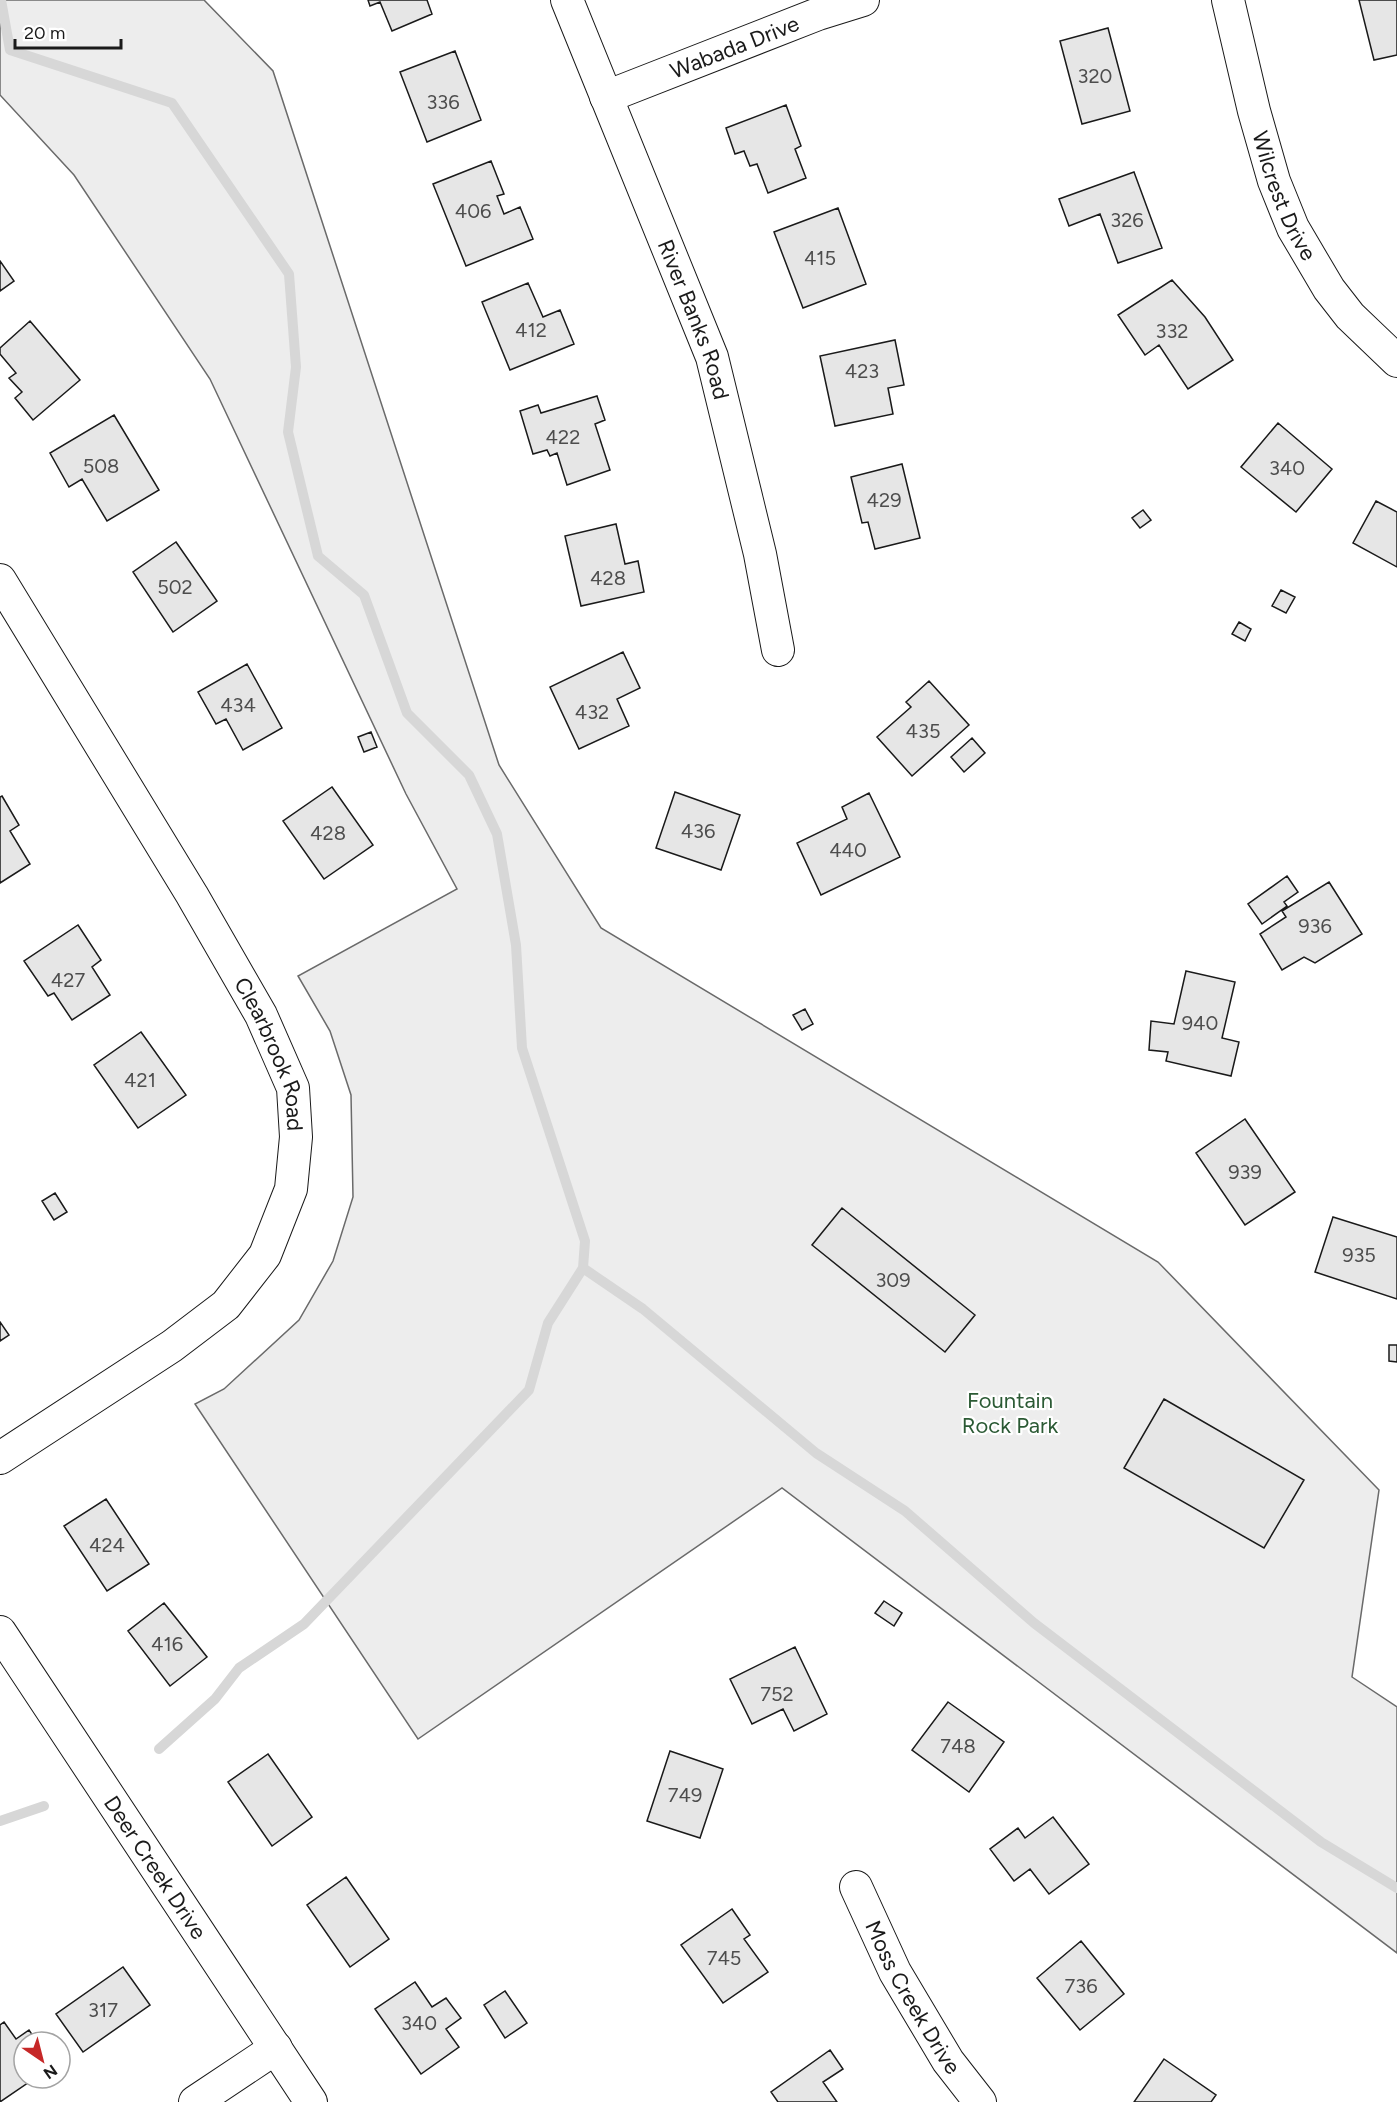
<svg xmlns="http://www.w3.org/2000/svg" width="1397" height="2102" font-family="Figtree,sans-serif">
	<rect width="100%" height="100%" fill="#fff"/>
	<path fill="#ededed" stroke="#6a6a6a" stroke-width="1.5" d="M 0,0 L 204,0 L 273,71 L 499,765 L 601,928 L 1158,1262 L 1379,1490 L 1352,1677 L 1397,1707 L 1397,1953 L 782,1488 L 418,1739 L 195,1404 L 224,1389 L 299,1320 L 333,1261 L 353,1197 L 351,1095 L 330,1031 L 298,976 L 457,889 L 406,794 L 210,379 L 74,175 L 0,95 Z"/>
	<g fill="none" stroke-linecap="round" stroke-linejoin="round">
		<path stroke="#d7d7d7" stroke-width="10" d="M 1,0 L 10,50 L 172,103 L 289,274 L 296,367 L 288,432 L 318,556 L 364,595 L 407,713 L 469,775 L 497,834 L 516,945 L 522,1048 L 585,1241 L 583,1268 L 548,1323 L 529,1390 L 304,1624 L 239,1668 L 215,1699 L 159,1749
			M 583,1268 L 643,1309 L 816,1453 L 905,1511 L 1034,1623 L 1321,1842 L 1397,1888
			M 0,1821 L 44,1806"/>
	</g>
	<path fill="#e6e6e6" stroke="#1a1a1a" stroke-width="1.5" d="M 368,0 L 427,0 L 432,14 L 392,31 L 380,2 L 370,6 Z
		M 1359,0 L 1397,0 L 1397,55 L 1374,60 Z
		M 1108,28 L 1130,111 L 1082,124 L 1060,41 Z
		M 455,51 L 481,120 L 427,142 L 400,72 Z
		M 786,105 L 801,146 L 795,149 L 806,178 L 768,193 L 757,164 L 750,166 L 744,151 L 735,154 L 726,128 Z
		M 491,161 L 504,194 L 497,196 L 504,214 L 520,207 L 533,239 L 466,266 L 433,184 Z
		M 1134,172 L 1162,248 L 1118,263 L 1100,214 L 1069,226 L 1059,199 Z
		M 838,208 L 866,284 L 803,308 L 774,232 Z
		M 0,261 L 14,281 L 0,291 Z
		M 1172,280 L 1205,317 L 1233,360 L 1188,389 L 1159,345 L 1145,355 L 1118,315 Z
		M 528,283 L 543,317 L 560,310 L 574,344 L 510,370 L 482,302 Z
		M 30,321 L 80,380 L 33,420 L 15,398 L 22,392 L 9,378 L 16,373 L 0,354 L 0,348 Z
		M 895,340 L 904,385 L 888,388 L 893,414 L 835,426 L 820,356 Z
		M 597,396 L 605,420 L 595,424 L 610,470 L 567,485 L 557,453 L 550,456 L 547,450 L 533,454 L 520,411 L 538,405 L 541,413 Z
		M 114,415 L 159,490 L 107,521 L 82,479 L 69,487 L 50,453 Z
		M 1278,423 L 1332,469 L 1296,512 L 1241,467 Z
		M 902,464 L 920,538 L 875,549 L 868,522 L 862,523 L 851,477 Z
		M 1376,501 L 1397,512 L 1397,567 L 1353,543 Z
		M 1143,510 L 1151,520 L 1140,528 L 1132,518 Z
		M 616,524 L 625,564 L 638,561 L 644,592 L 581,606 L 565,536 Z
		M 176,542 L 217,601 L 173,632 L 133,572 Z
		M 1281,590 L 1295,597 L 1286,613 L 1272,606 Z
		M 1239,622 L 1251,629 L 1245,641 L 1232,634 Z
		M 623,652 L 640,688 L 617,699 L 629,726 L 579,749 L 550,687 Z
		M 247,664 L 282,728 L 243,750 L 226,719 L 216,724 L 198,692 Z
		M 929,681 L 969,725 L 912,776 L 877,737 L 911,707 L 906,702 Z
		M 371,732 L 377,747 L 364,752 L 358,737 Z
		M 972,738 L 985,753 L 964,772 L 951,757 Z
		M 332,787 L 373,845 L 324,879 L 283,821 Z
		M 675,792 L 740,815 L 721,870 L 656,848 Z
		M 869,793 L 900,857 L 821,895 L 797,843 L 847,819 L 842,807 Z
		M 2,796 L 19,825 L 10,831 L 30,864 L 0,883 L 0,797 Z
		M 1287,876 L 1298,892 L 1284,902 L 1287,906 L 1262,924 L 1248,904 Z
		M 1329,882 L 1362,934 L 1315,963 L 1304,957 L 1282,970 L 1260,934 L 1286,917 L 1282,911 Z
		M 78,925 L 101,960 L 92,967 L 110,995 L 72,1020 L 54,993 L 48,996 L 24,961 Z
		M 1186,971 L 1235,982 L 1222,1038 L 1239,1042 L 1231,1076 L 1166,1061 L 1168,1052 L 1149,1050 L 1151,1021 L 1174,1024 Z
		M 805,1009 L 813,1024 L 802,1030 L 793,1015 Z
		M 141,1032 L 186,1095 L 138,1128 L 94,1065 Z
		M 1245,1119 L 1295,1192 L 1245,1225 L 1196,1153 Z
		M 55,1193 L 67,1212 L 54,1220 L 42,1201 Z
		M 842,1208 L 975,1315 L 945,1352 L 812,1245 Z
		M 1333,1217 L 1397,1237 L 1397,1299 L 1315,1272 Z
		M 0,1322 L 9,1335 L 0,1341 Z
		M 1389,1345 L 1397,1345 L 1397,1362 L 1389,1361 Z
		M 1164,1399 L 1304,1480 L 1264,1548 L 1124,1468 Z
		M 106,1499 L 149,1564 L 107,1591 L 64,1526 Z
		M 884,1601 L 902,1613 L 894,1626 L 875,1613 Z
		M 164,1603 L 207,1657 L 170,1686 L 128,1631 Z
		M 795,1647 L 827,1714 L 794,1731 L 783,1709 L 752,1724 L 730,1679 Z
		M 948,1702 L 1004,1742 L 969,1792 L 912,1750 Z
		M 670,1751 L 723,1769 L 700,1838 L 647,1821 Z
		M 268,1754 L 312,1817 L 272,1846 L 228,1782 Z
		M 1053,1817 L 1089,1864 L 1049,1894 L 1030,1869 L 1014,1881 L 990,1849 L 1018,1828 L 1025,1838 Z
		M 346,1877 L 389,1939 L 350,1967 L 307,1905 Z
		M 732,1909 L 750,1935 L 744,1939 L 768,1972 L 723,2003 L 681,1945 Z
		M 1081,1941 L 1124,1994 L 1080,2030 L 1037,1978 Z
		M 123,1967 L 150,2005 L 83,2052 L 56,2014 Z
		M 415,1982 L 432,2007 L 446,1998 L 461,2018 L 446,2029 L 459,2047 L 421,2074 L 375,2009 Z
		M 505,1991 L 527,2023 L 505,2038 L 484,2005 Z
		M 4,2022 L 16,2039 L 29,2030 L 37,2042 L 24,2042 L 24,2078 L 35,2078 L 0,2102 L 0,2025 Z
		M 830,2050 L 843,2069 L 823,2082 L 837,2102 L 778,2102 L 771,2092 Z
		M 1164,2059 L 1216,2095 L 1211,2102 L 1134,2102 Z"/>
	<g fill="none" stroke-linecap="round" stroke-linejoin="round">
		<defs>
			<g id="minor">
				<path id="s1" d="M 567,0 L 712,357 L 760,554 L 778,650"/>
				<path id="s2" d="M 1228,0 L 1254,111 L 1274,181 L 1293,228 L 1329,289 L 1350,316 L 1397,361"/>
				<path id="s3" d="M 606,97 L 818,14 L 863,0"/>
				<path id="s4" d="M 0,580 L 192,895 L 261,1015 L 293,1088 L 296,1137 L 291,1189 L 265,1255 L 226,1305 L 172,1346 L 0,1458"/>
				<path id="s5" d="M 0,1632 L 311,2102"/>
				<path id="s6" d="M 856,1887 L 895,1972 L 948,2061 L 980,2102"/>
				<path d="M 195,2102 L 276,2048"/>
			</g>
		</defs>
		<use href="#minor" stroke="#1a1a1a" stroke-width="34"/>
		<use href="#minor" stroke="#fff" stroke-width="32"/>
	</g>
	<g text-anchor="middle" stroke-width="4.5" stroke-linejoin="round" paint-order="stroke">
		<g font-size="20" fill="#4d4d4d">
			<text x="1095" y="83">320</text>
			<text x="443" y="109">336</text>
			<text x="473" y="218">406</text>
			<text x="1127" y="227">326</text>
			<text x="820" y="265">415</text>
			<text x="531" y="337">412</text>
			<text x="1172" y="338">332</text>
			<text x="862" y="378">423</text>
			<text x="563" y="444">422</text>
			<text x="101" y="473">508</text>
			<text x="1287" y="475">340</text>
			<text x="884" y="507">429</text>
			<text x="608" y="585">428</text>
			<text x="175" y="594">502</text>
			<text x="238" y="712">434</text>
			<text x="592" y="719">432</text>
			<text x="923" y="738">435</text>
			<text x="698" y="838">436</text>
			<text x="328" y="840">428</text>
			<text x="848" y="857">440</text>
			<text x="1315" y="933">936</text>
			<text x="68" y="987">427</text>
			<text x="1200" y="1030">940</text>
			<text x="140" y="1087">421</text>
			<text x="1245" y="1179">939</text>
			<text x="1359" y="1262">935</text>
			<text x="893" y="1287">309</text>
			<text x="107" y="1552">424</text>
			<text x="167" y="1651">416</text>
			<text x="777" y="1701">752</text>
			<text x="958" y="1753">748</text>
			<text x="685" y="1802">749</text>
			<text x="724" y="1965">745</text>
			<text x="1081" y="1993">736</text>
			<text x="103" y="2017">317</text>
			<text x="419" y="2030">340</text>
		</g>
		<g font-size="22" fill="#1a1a1a" stroke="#fff">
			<text dy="8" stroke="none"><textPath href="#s3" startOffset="138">Wabada Drive</textPath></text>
			<text dy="8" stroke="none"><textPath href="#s2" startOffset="204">Wilcrest Drive</textPath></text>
			<text dy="8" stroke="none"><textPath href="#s1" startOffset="344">River Banks Road</textPath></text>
			<text dy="8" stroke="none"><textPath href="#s4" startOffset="548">Clearbrook Road</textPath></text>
			<text dy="8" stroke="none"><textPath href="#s5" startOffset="282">Deer Creek Drive</textPath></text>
			<text dy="8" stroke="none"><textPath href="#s6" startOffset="124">Moss Creek Drive</textPath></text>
		</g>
		<g font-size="22" fill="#2b5a34" stroke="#fff">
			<text x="1010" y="1408">Fountain<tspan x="1010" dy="25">Rock Park</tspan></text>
		</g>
	</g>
	<g transform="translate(42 2060) rotate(145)"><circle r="28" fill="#ffffff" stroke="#a3a3a3" stroke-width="1.5"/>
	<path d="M0-4.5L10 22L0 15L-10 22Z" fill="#c62828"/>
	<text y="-9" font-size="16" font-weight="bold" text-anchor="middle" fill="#1a1a1a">N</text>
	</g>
	<path d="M15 39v9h106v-9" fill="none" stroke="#1a1a1a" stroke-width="3"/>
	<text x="24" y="39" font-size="18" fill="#1a1a1a" stroke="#ffffff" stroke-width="4.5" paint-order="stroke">20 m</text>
</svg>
